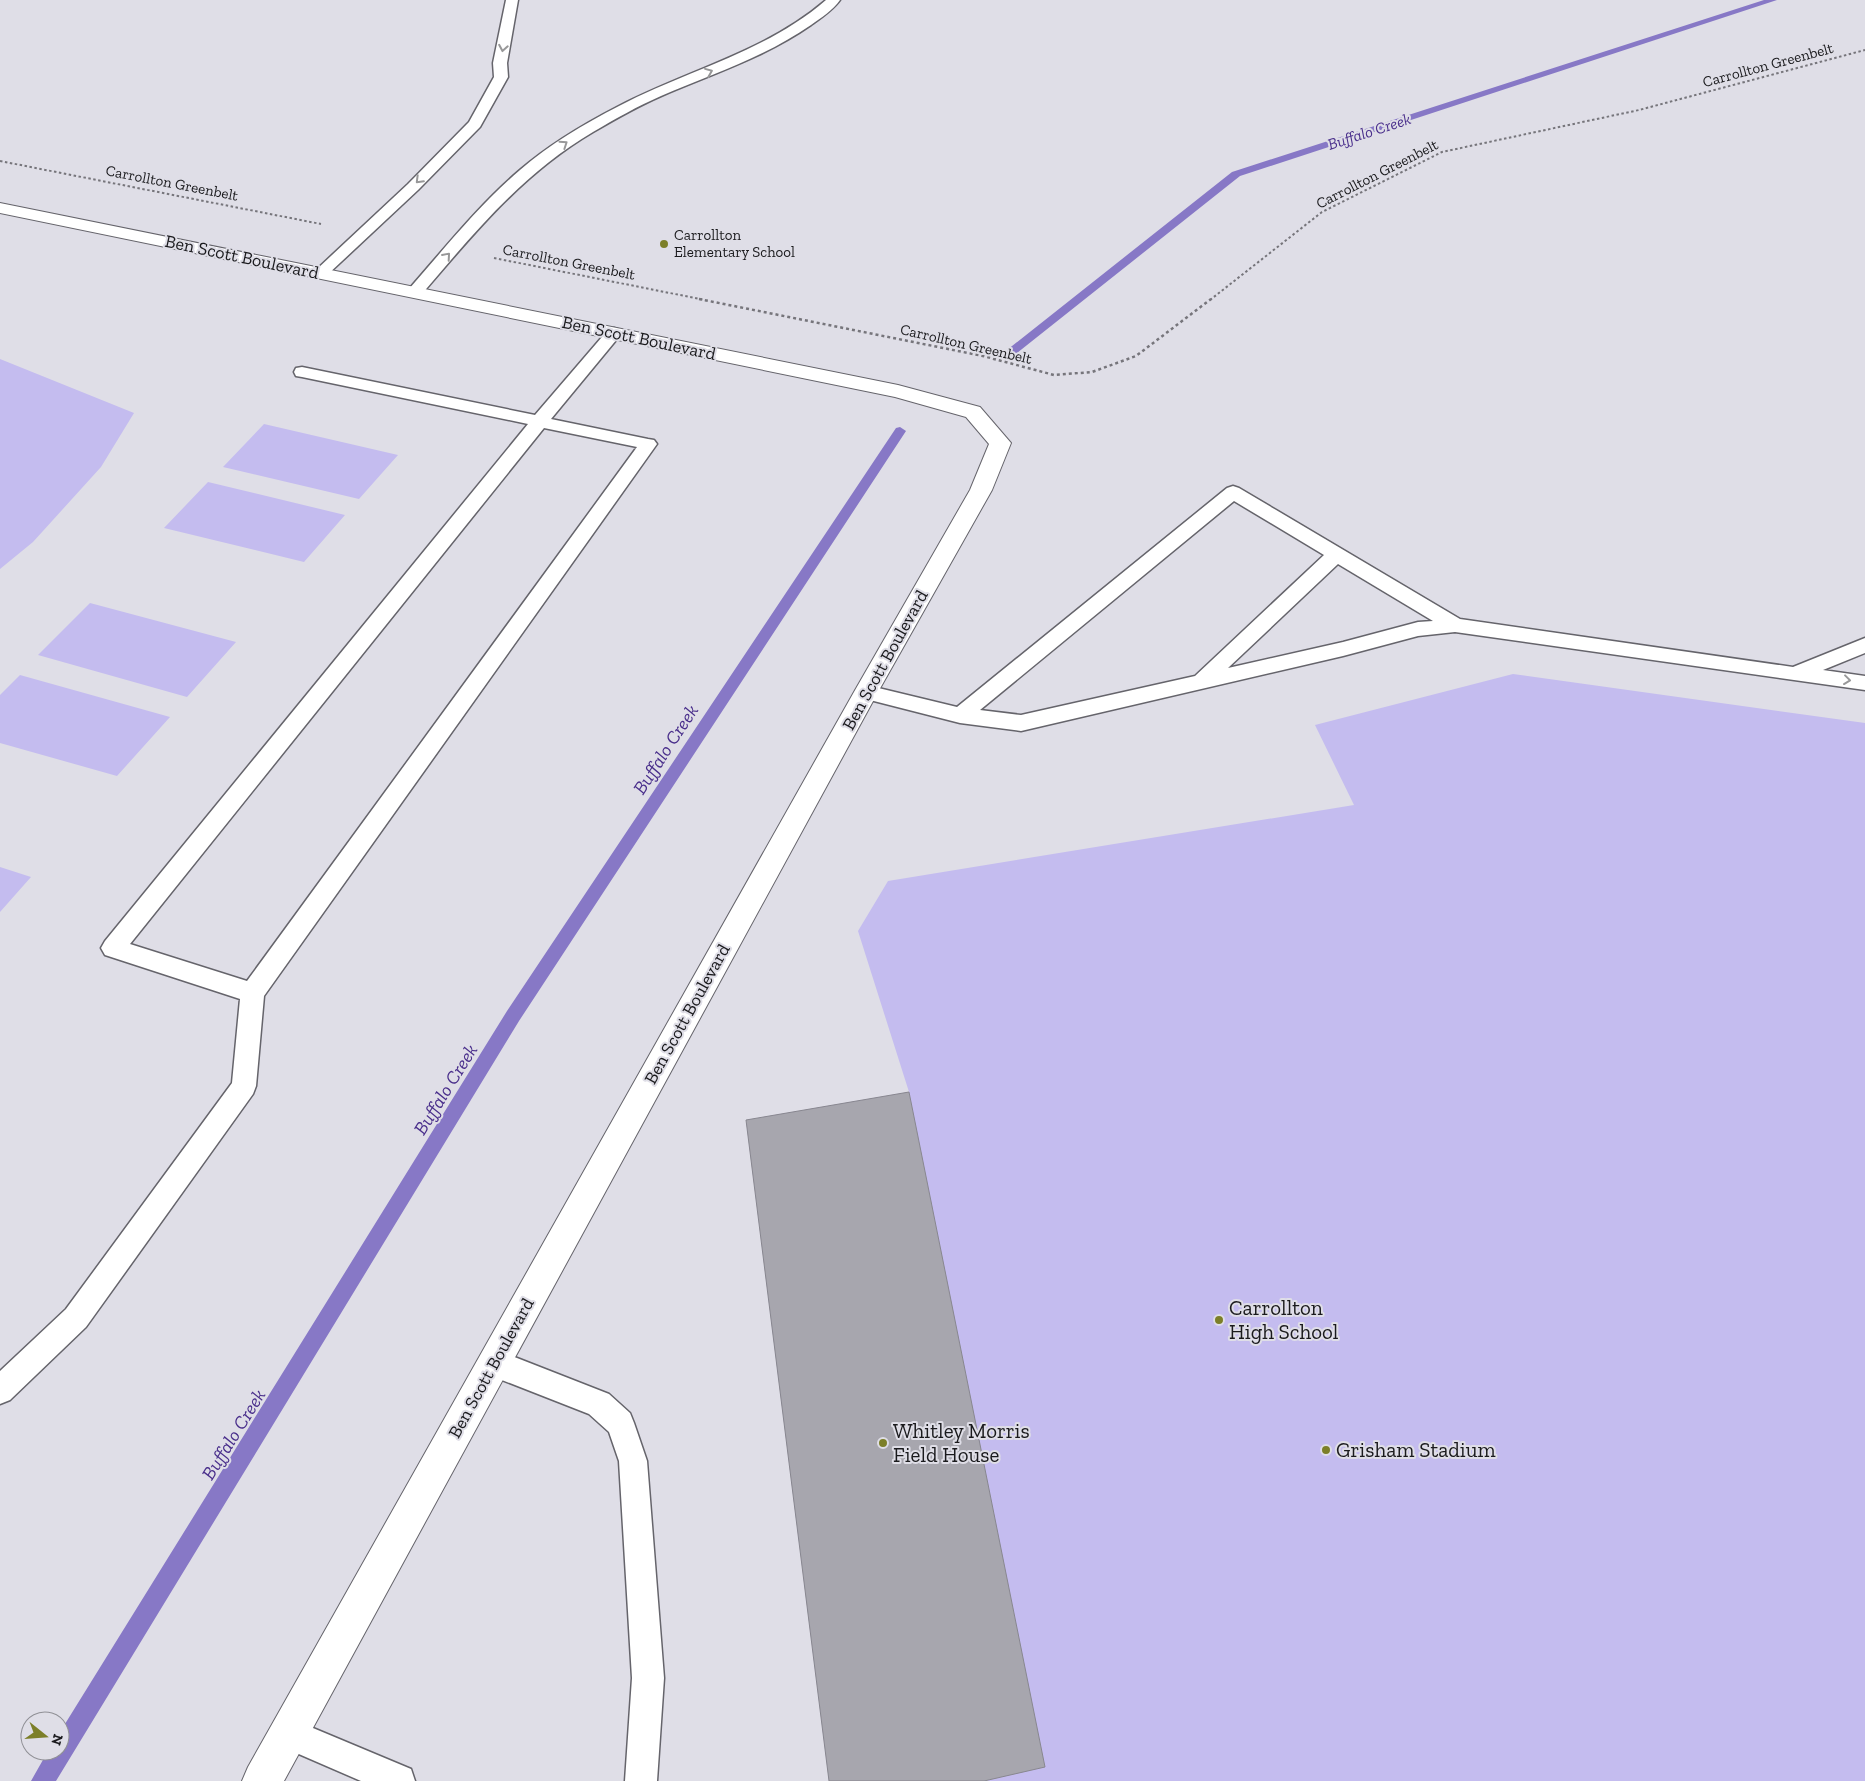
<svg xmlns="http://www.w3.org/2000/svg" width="1865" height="1781" font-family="'Zilla Slab',serif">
	<rect width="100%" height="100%" fill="#dfdee7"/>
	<path fill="#c4bcef" d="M 0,359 L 134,413 L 101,467 L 33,542 L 0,569 Z
		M 264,424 L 398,455 L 359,499 L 223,467 Z
		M 208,482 L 345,515 L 304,562 L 164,528 Z
		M 90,603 L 236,642 L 187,697 L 38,655 Z
		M 1513,674 L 1865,723 L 1865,1781 L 829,1781 L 746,1120 L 909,1092 L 858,931 L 888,881 L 1354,805 L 1315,725 Z
		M 20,675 L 170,717 L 117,776 L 0,743 L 0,695 Z
		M 0,867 L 31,877 L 0,912 Z"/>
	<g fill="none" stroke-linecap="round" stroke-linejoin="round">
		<path fill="#8778c6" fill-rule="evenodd" d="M 1764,0 L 1777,0 L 1240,176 L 1017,353 L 1009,353 L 1007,350 L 1232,172 Z
			M 900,427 L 906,431 L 519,1021 L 56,1781 L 31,1781 L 48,1751 L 60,1751 L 60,1732 L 507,1011 L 896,428 Z"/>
	</g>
	<path fill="#a7a6ae" stroke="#88878f" d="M 909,1092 L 1045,1767 L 984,1781 L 829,1781 L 746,1120 Z"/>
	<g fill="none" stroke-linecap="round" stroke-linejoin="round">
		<defs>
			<path id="service" d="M 506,0 L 518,0 L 507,63 L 508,77 L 480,127 L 418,190 L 326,276 L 316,276 L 313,273 L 316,270 L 408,184 L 469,122 L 494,77 L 493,63 Z
				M 826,0 L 840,0 C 833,10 821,18 811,25 C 765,57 712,74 661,96 C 638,106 615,119 593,132 C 523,173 473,234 421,295 L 409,295 L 407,292 L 409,289 C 445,248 479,205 520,170 C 550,144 584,124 619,106 C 688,70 766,52 826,0 Z
				M 614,328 L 620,330 L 622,333 L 551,419 L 648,439 L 654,440 L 657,444 L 264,996 L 256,1086 L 253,1094 L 86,1327 L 10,1400 L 0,1404 L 0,1371 L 66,1309 L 232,1083 L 240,999 L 105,955 L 101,948 L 105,941 L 528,424 L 302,377 L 296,376 L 294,372 L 296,368 L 302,367 L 535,415 L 608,330 ZM 544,428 L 637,447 L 247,981 L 130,944 Z
				M 1233,486 L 1239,488 L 1460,619 L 1793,667 L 1865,638 L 1865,653 L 1823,670 L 1865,676 L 1865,690 L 1455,632 L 1418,636 L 1343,656 L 1021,731 L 960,723 L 866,699 L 859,697 L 856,692 L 859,687 L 866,685 L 957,707 L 1227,488 ZM 1234,501 L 1324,555 L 1195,676 L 1021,715 L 980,710 ZM 1338,564 L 1433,621 L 1418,622 L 1343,642 L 1228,668 Z
				M 494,1349 L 609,1394 L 630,1413 L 634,1423 L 647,1461 L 664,1678 L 657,1781 L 625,1781 L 632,1678 L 619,1461 L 609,1432 L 589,1414 L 484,1373 L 480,1363 L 484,1353 Z
				M 289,1718 L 411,1769 L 415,1781 L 361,1781 L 278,1745 L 273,1734 L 278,1723 Z"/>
			<path id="minor" d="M 0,203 L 898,385 L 980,407 L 1011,443 L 992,490 L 878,692 L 284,1781 L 242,1781 L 248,1767 L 854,692 L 970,490 L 989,444 L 966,417 L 895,397 L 0,213 Z"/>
		</defs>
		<use href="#service" stroke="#65646b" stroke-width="3"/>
		<use href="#minor" stroke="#65646b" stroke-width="2"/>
		<path stroke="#76757b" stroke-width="2" stroke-dasharray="2.5 2.5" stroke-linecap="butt" d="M 0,161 L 321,224
			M 494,258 L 705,300
			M 1210,300 L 1322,212 L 1442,152 L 1639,110 L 1865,50"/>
		<path stroke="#76757b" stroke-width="2.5" stroke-dasharray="3 3" stroke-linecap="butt" d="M 699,299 L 983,356 L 1054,375 L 1092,372 L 1136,356 L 1211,299"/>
		<use href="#service" fill="#fff" fill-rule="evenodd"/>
		<use href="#minor" fill="#fff" fill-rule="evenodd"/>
	</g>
	<defs><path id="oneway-chevron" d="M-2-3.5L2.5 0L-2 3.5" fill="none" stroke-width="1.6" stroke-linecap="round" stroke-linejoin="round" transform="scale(1.25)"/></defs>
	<g stroke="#989899">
		<use href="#oneway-chevron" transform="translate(503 48) rotate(100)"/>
		<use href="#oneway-chevron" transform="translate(709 72) rotate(-22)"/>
		<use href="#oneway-chevron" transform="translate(564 144) rotate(-34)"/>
		<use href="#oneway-chevron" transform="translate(419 180) rotate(135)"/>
		<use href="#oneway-chevron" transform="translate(447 256) rotate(-49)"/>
		<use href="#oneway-chevron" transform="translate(1847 680) rotate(7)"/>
	</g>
	<g fill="#7c7f28" stroke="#dfdee7" stroke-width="2">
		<circle cx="664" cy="244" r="5"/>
		<circle cx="1219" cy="1320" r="5"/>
		<circle cx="883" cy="1443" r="5"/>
		<circle cx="1326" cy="1450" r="5"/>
	</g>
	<g text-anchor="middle" stroke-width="4" stroke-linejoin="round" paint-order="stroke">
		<g font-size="15" fill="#1a1a1d" stroke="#dfdee7">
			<text transform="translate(1768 65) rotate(-15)" y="5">Carrollton Greenbelt</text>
			<text transform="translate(1377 174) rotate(-27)" y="5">Carrollton Greenbelt</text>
			<text transform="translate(172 183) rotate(11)" y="5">Carrollton Greenbelt</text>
			<text transform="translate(569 262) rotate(11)" y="5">Carrollton Greenbelt</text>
			<text transform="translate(966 344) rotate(13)" y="5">Carrollton Greenbelt</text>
		</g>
		<g font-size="15" fill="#1a1a1d" stroke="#dfdee7" text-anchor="start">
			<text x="674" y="240">Carrollton<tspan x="674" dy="17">Elementary School</tspan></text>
		</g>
		<g font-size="16" font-style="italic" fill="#492e8b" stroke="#dfdee7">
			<text transform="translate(1369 131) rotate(-18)" y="6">Buffalo Creek</text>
		</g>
		<g font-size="18" fill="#1a1a1d" stroke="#dfdee7">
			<text transform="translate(242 257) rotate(12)" y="6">Ben Scott Boulevard</text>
			<text transform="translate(639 338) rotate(12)" y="6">Ben Scott Boulevard</text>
			<text transform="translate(885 660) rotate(-61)" y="6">Ben Scott Boulevard</text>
			<text transform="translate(687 1014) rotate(-61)" y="6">Ben Scott Boulevard</text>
			<text transform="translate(491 1368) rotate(-61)" y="6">Ben Scott Boulevard</text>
		</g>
		<g font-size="19" font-style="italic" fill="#492e8b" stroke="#dfdee7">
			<text transform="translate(665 749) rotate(-57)" y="7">Buffalo Creek</text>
			<text transform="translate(445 1089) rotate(-58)" y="7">Buffalo Creek</text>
			<text transform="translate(233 1434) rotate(-58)" y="7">Buffalo Creek</text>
		</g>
		<g font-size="21" fill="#1a1a1d" stroke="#dfdee7" text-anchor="start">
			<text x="1229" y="1315">Carrollton<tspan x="1229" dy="24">High School</tspan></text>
			<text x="893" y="1438">Whitley Morris<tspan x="893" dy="24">Field House</tspan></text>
			<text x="1336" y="1457">Grisham Stadium</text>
		</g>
	</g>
	<g transform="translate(45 1736) rotate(107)"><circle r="24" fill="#dfdee7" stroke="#909096"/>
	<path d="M0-4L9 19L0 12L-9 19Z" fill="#7c7f28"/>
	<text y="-8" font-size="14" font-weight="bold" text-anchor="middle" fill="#1a1a1d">N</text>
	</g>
</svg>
